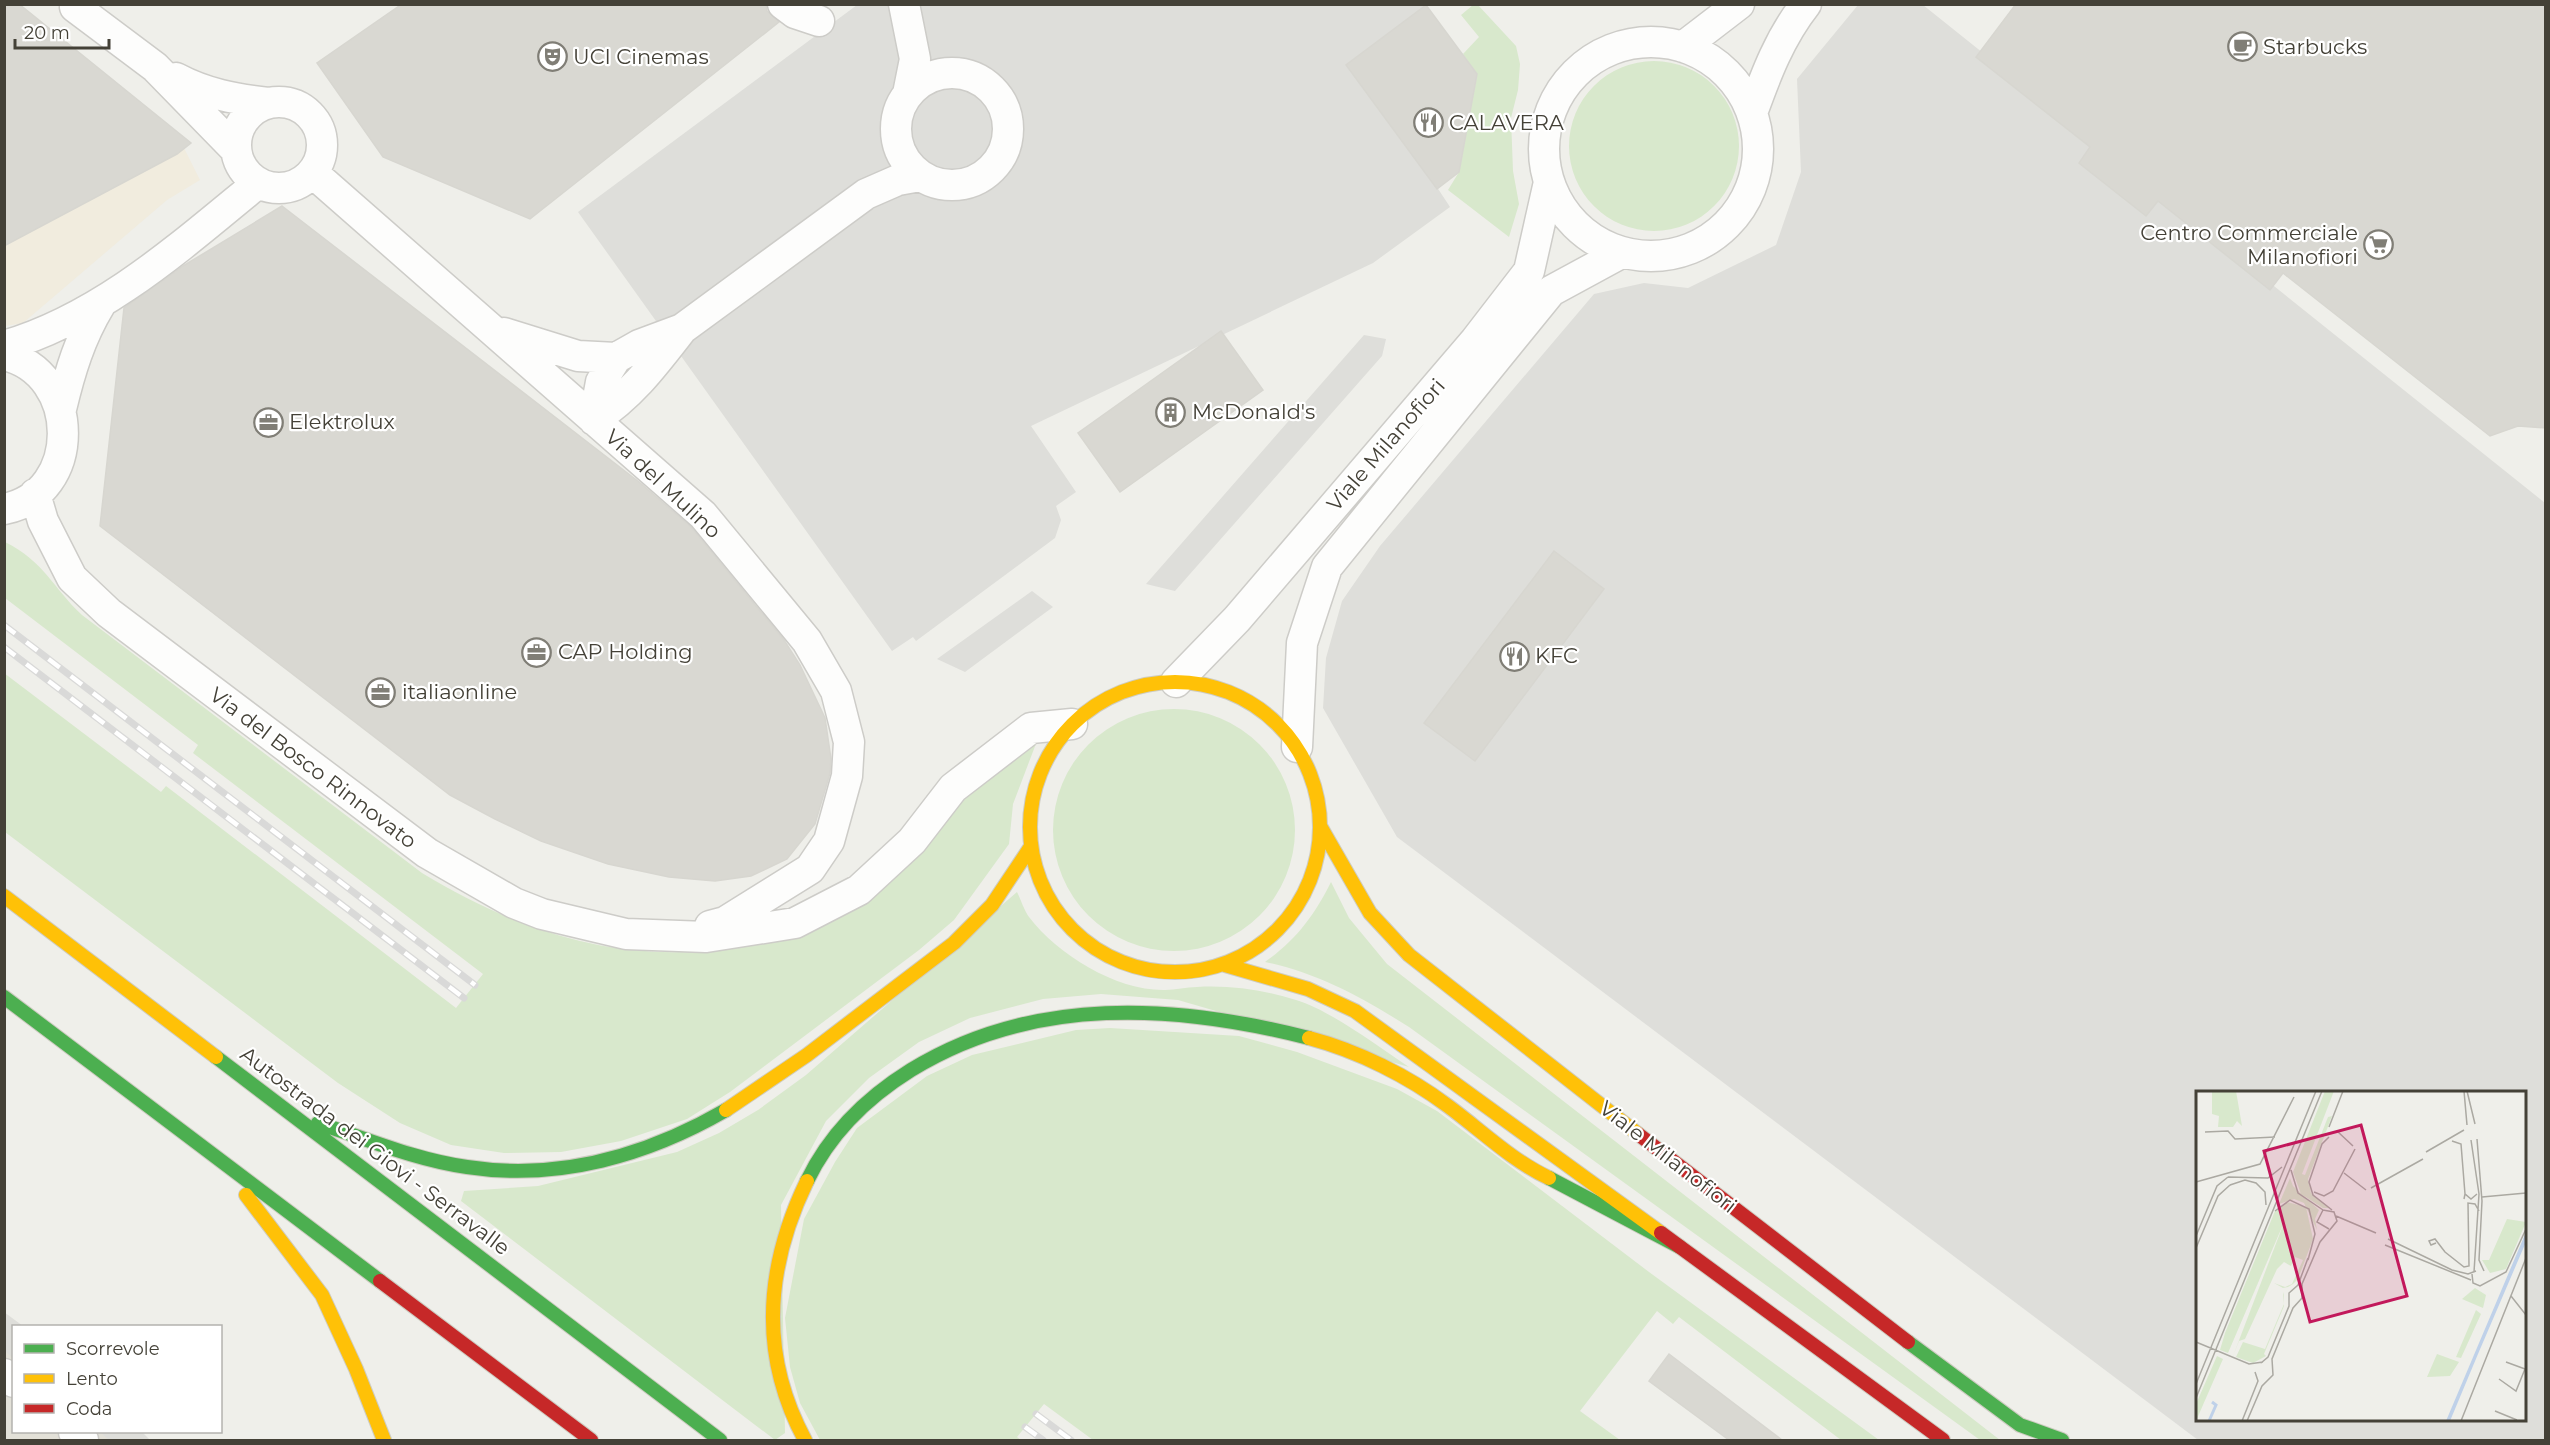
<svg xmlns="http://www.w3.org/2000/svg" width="2550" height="1445" font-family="Montserrat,sans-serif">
	<rect width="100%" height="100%" fill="#efefea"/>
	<path fill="#e3e1d8" d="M 4,1330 L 13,1337 L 14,1432 L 120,1432 L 128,1440 L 5,1440 Z"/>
	<path fill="#f1ecde" d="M 4,8 L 184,148 L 200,180 L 167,200 L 23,323 L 5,326 Z"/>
	<path fill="#d8e8cc" d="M 1473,5 L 1478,5 L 1516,46 L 1520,64 L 1518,90 L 1511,118 L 1513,171 L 1519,204 L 1509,237 L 1448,190 L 1459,172 L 1477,75 L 1463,54 L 1479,37 L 1461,15 Z
		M1569 146a85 85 0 1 1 170 0a85 85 0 1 1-170 0Z
		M 5,542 C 45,562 52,587 82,615 L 422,873 C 536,942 651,973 782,937 C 820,927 858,911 887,885 C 915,859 932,822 960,797 C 983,776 1012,759 1037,741 L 1013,804 L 1009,844 L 954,920 L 919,950 L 730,1092 L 687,1119 L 621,1141 L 561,1152 L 504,1153 L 451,1145 L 400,1123 L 338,1083 L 5,832 L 4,673 L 161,792 L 166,786 L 456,1008 L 483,974 L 193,753 L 198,745 L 5,598 Z
		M1053 830a121 121 0 1 1 242 0a121 121 0 1 1-242 0Z
		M 1331,882 L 1349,918 L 1387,964 L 2000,1440 L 1980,1440 L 1409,1027 C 1363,998 1318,973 1265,962 C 1296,940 1314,916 1331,882 Z
		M 1017,892 C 1021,900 1024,910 1029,917 C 1058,955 1117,991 1165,990 C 1176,990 1186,987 1197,987 C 1230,985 1265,990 1296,1000 C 1332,1011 1377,1046 1409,1067 L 1178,1000 L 1101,994 L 1043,999 L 970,1018 L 919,1042 L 869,1078 L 826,1121 L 781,1205 L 785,1433 L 775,1440 L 461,1201 L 464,1191 L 538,1186 L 677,1152 L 719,1133 L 758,1110 L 806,1075 Z
		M 1110,1028 L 1239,1036 L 1297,1052 L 1397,1089 L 1437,1111 L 1649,1272 L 1879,1440 L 1841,1440 L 1679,1317 L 1673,1324 L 1657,1311 L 1580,1411 L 1620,1440 L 1093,1440 L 1044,1404 L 1017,1437 L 1021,1440 L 820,1440 L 800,1403 L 790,1367 L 785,1318 L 804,1219 L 835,1162 L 857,1128 L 927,1076 L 972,1055 L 1076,1030 Z"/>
	<path fill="#dededa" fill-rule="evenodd" d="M 857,5 L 1426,5 L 1346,65 L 1400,131 L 1450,207 L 1373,263 L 1031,426 L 1076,492 L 1056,506 L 1061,520 L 1055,538 L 916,641 L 913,637 L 892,651 L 578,212 Z
		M 1858,5 L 1923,5 L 2545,503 L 2545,1440 L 2198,1440 L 1397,837 L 1323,708 L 1326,658 L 1342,601 L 1380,546 L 1594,294 L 1644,283 L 1688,288 L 1776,245 L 1801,172 L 1797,79 ZM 2198,1092 L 2524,1092 L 2524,1420 L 2198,1420 Z
		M 1364,335 L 1386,339 L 1382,356 L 1175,591 L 1146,584 Z
		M 1032,591 L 1053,607 L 965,672 L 937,659 Z
		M 4,1312 L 23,1326 L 14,1326 L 13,1358 L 5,1351 Z
		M 100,1432 L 142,1432 L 150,1440 L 109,1440 Z"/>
	<path fill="#d9d8d2" stroke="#d7d6d0" stroke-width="1.5" d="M 4,4 L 19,4 L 191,143 L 177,154 L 4,246 Z
		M 402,4 L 766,4 L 767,11 L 779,22 L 530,219 L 383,157 L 317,63 Z
		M 2016,4 L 2546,4 L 2546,428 L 2518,426 L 2490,436 L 2283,273 L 2270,290 L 2158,201 L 2146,216 L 2079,163 L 2090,147 L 1976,57 Z
		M 1426,5 L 1477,74 L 1459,172 L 1437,189 L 1346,65 Z
		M 282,206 L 639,482 L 691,527 L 784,640 L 800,665 L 825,718 L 831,759 L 830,773 L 815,824 L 787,859 L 751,876 L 715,881 L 669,877 L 608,864 L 541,841 L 495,819 L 450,795 L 100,526 L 124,308 L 183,266 Z
		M 1221,331 L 1263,390 L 1120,492 L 1078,433 Z
		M 1554,551 L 1604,589 L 1475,761 L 1424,723 Z
		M 1669,1354 L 1782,1440 L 1729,1440 L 1649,1381 Z"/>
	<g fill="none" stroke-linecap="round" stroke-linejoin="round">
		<defs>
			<path id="street" d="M 783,4 L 795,13 L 819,21
				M 904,4 L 915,59 L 908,94
				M 75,7 L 155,67 L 236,150
				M1544 149a107 107 0 1 1 214 0a107 107 0 1 1-214 0Z
				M 1683,47 L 1739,4
				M896 129a56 56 0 1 1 112 0a56 56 0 1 1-112 0Z
				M 176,78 C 206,94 235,99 268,103
				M236 145a43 43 0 1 1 86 0a43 43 0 1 1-86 0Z
				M 1752,113 C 1766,74 1780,37 1806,4
				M 313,173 L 703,515 L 807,641 L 836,691 L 849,742 L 847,776 L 829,841 L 810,869 L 725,922 L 710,926
				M 504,333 L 578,356 L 616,358
				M 4,346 C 101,318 181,246 258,183
				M 4,355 C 82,373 83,494 4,509
				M 61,409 C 70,371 80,338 100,305
				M 594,420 L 601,382 L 616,358 L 639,345 L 682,329 L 866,194 L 898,180 L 920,176
				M 594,420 C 632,395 654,365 682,329
				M 35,494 L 43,521 L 72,578 L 109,613 L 427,853 L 514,903 L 542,914 L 626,934 L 706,937 L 795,923 L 859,890 L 912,841 L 953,788 L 1031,728 L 1072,724
				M 1176,682 L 1237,619 L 1475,341 L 1529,271 L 1549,182
				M 1297,747 L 1302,643 L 1327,567 L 1551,291 L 1621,253
				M 4,1374 L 14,1382
				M 74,1432 L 83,1440"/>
			<path id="fast" d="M 4,997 L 380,1281
				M 216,1057 L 720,1440
				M 318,1123 C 367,1139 416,1160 467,1167 C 559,1181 648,1155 726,1110
				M 1549,1178 L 1680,1247
				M 807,1181 C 830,1133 866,1098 911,1070 C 1033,995 1176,1004 1309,1038
				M 1908,1342 L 2020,1425 L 2062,1440"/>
			<path id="slow" d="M1030 827a145 145 0 1 1 290 0a145 145 0 1 1-290 0Z
				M 1320,826 L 1370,913 L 1409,955 L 1638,1134
				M 4,896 L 216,1057
				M 1225,965 L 1308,989 L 1355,1011 L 1661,1233
				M 1309,1038 C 1358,1051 1408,1076 1448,1106 C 1482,1131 1511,1160 1549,1178
				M 726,1110 L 807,1055 L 954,943 L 992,905 L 1030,848
				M 246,1195 L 322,1295 L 356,1369 L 384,1440
				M 805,1440 C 759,1355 765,1268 807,1181"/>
			<path id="jam" d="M 1638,1134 L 1908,1342
				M 1661,1233 L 1943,1440
				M 380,1281 L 591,1440"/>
		</defs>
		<use href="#street" stroke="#cdccc8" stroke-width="33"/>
		<use href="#fast" stroke="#ceccc1" stroke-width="16"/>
		<use href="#slow" stroke="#ceccc1" stroke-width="16"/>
		<use href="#jam" stroke="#ceccc1" stroke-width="16"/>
		<use href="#street" stroke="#fdfdfc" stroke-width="30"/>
		<use href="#fast" stroke="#4caf50" stroke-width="14"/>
		<use href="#slow" stroke="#ffc107" stroke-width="14"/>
		<use href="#jam" stroke="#c62828" stroke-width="14"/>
		<defs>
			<path id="rail" d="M 4,625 L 475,985
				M 4,647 L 464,998
				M 1036,1414 L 1071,1440
				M 1025,1427 L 1043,1440"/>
		</defs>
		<use href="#rail" stroke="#d9d9d8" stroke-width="7"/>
		<use href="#rail" stroke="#fff" stroke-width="4.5" stroke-dasharray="14" stroke-linecap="butt"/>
	</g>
	<defs>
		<symbol id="cafe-ring" viewBox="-11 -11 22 22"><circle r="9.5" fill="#fff" stroke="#807e76" stroke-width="1.5"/><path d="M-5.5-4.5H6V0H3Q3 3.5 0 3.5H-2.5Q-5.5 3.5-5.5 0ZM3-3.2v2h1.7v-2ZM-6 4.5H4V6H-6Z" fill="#807e76"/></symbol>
		<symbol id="theatre-ring" viewBox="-11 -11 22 22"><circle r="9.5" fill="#fff" stroke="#807e76" stroke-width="1.5"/><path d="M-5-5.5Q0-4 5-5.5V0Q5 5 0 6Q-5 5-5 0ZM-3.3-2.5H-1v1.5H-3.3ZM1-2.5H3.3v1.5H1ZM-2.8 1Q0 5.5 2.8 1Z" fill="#807e76"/></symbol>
		<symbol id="restaurant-ring" viewBox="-11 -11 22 22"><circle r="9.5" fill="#fff" stroke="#807e76" stroke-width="1.5"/><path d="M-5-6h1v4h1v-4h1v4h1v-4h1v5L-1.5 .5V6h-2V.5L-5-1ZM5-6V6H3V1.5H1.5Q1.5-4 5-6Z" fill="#807e76"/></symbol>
		<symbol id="supermarket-ring" viewBox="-11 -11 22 22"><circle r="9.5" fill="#fff" stroke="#807e76" stroke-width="1.5"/><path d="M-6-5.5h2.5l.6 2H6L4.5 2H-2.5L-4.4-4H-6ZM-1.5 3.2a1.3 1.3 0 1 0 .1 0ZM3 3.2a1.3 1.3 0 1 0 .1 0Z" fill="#807e76"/></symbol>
		<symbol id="building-ring" viewBox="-11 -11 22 22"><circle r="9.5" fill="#fff" stroke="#807e76" stroke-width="1.5"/><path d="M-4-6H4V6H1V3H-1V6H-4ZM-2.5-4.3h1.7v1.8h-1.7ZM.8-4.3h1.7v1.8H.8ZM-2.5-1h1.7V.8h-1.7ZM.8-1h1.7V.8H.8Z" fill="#807e76"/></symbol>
		<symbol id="office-ring" viewBox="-11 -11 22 22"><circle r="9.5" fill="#fff" stroke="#807e76" stroke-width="1.5"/><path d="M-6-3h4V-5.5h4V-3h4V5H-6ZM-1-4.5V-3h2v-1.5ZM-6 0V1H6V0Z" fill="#807e76"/></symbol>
	</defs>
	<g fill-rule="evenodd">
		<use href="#cafe-ring" x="2226" y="30" width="33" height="33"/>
		<use href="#theatre-ring" x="536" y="40" width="33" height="33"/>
		<use href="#restaurant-ring" x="1412" y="106" width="33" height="33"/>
		<use href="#supermarket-ring" x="2362" y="228" width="33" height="33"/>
		<use href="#building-ring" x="1154" y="396" width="33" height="33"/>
		<use href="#office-ring" x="252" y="406" width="33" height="33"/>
		<use href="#office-ring" x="520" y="636" width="33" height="33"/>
		<use href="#restaurant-ring" x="1498" y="640" width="33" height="33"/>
		<use href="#office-ring" x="364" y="676" width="33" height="33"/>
	</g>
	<g text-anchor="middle" stroke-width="4.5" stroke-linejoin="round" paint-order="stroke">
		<g font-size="21" fill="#444137" stroke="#fff" text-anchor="start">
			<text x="2263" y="54">Starbucks</text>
			<text x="573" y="64">UCI Cinemas</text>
			<text x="1449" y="130">CALAVERA</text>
			<text x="2358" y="240" text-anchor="end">Centro Commerciale<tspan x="2358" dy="24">Milanofiori</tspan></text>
			<text x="1192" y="419">McDonald's</text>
			<text x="289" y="429">Elektrolux</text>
			<text x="558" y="659">CAP Holding</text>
			<text x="1535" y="663">KFC</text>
			<text x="402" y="699">italiaonline</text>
		</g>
		<g font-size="21" fill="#444137" stroke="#fff">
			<text transform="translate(1386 445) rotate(-49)" y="7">Viale Milanofiori</text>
			<text transform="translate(663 484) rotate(43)" y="7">Via del Mulino</text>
			<text transform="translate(313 768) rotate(37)" y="7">Via del Bosco Rinnovato</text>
			<text transform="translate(375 1151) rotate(37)" y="7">Autostrada dei Giovi - Serravalle</text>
			<text transform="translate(1668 1157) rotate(38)" y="7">Viale Milanofiori</text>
		</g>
	</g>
	<g transform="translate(2196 1091)">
		<rect width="330" height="330" fill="#efefea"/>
		<path d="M 16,0 L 40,0 L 46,35 L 41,30 L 37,36 L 22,36 L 23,25 L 16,23 ZM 129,0 L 138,0 L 106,83 L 109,84 L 132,26 L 136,25 L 112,88 L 115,102 L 134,117 L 127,117 L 105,103 L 97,81 ZM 94,87 L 97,95 L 123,119 L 119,128 L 121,139 L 108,112 L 98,108 L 83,113 ZM 91,111 L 110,116 L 117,148 L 102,188 L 97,193 L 92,196 L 87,197 L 78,192 L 89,196 L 96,193 L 107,169 L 99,166 L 95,175 L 88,171 L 81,178 L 49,248 L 43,250 L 37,265 L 89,129 L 32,262 L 24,259 L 29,242 L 79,120 ZM 311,128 L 330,131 L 310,178 L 294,182 L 286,169 L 293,169 ZM 279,197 L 290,204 L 287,217 L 266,208 ZM 87,201 L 88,204 L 88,215 L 68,263 L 70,265 L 57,272 L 40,266 L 47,251 L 69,258 L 88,213 ZM 280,219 L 285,223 L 265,267 L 260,266 ZM 241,263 L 263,271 L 254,285 L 231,286 ZM 21,265 L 27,268 L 0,330 L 0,313 Z" fill="#d8e8cc"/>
		<path d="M 330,141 L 330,151 L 282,263 L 254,330 L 250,330 Z" fill="#bfd1e9"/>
		<path fill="none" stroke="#bfd1e9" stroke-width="3" d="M 13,330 L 20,314 L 16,311"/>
		<path fill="none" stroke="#aba9a2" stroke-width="1.5" d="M 268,0 L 271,34M 271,0 L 279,33M 133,36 L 147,0M 141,40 L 157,55M 9,41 L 32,40 L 39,48 L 79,46M 133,46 L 126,53 L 113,91 L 117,104 L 136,119M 281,48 L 286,110 L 283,169 L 288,180M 275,49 L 283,103 L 278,181M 256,50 L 265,53 L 269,103M 230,61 L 268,39M 95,79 L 102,102 L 127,119M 148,82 L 170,99M 32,86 L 72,87 L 86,76M 0,91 L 64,73 L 98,6M 34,94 L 49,89 L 60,92 L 69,101 L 70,114M 175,97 L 227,68M 118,101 L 128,105 L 137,100 L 159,58M 286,106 L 330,102M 268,108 L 269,103 L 275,108 L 281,103M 79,120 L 94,109 L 113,118 L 119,143 L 112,169M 140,125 L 180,142M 0,145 L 21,95 L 32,86M 192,148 L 256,179 L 272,183 L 280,180M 240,152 L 235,154 L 233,150 L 239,148 L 249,161 L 268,176 L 273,175 L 272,112 L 279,113 L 283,120M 189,154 L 275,189M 0,157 L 22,105 L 34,94M 276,183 L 277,192 L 284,195 L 310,181 L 330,138M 315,205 L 330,224M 0,251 L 53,273 L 67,271M 65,272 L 72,266 L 93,215 L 93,202 L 102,194 L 112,167M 303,288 L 320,300 L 329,278 L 310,271M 0,293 L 120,0M 0,307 L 126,0M 299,320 L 321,329M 46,330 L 62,290 L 59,281M 51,330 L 66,295 L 77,284 L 76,268 L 97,217 L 106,207 L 106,193 L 124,151 L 141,130 L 138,121 L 127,119 L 121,131 L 133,138M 265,330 L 330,167"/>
		<path fill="#c2185b" fill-opacity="0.15" stroke="#c2185b" stroke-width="3" d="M 165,34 L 211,205 L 114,231 L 68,60 Z"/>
		<rect width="330" height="330" fill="none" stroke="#444137" stroke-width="3"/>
	</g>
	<rect width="2550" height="1445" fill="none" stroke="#444137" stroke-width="12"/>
	<rect x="12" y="1325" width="210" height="108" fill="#ffffff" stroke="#b4b3af" stroke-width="1.5"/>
	<rect x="24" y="1344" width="30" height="9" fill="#4caf50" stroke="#b4b3af" stroke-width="1.5"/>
	<text x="66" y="1355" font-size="18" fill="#444137">Scorrevole</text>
	<rect x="24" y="1374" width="30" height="9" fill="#ffc107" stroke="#b4b3af" stroke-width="1.5"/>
	<text x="66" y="1385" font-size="18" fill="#444137">Lento</text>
	<rect x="24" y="1404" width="30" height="9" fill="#c62828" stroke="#b4b3af" stroke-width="1.5"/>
	<text x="66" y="1415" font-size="18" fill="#444137">Coda</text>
	<path d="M15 39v9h94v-9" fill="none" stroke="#444137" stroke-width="3"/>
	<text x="24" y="39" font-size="18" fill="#444137" stroke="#ffffff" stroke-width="4.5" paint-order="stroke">20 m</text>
</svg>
